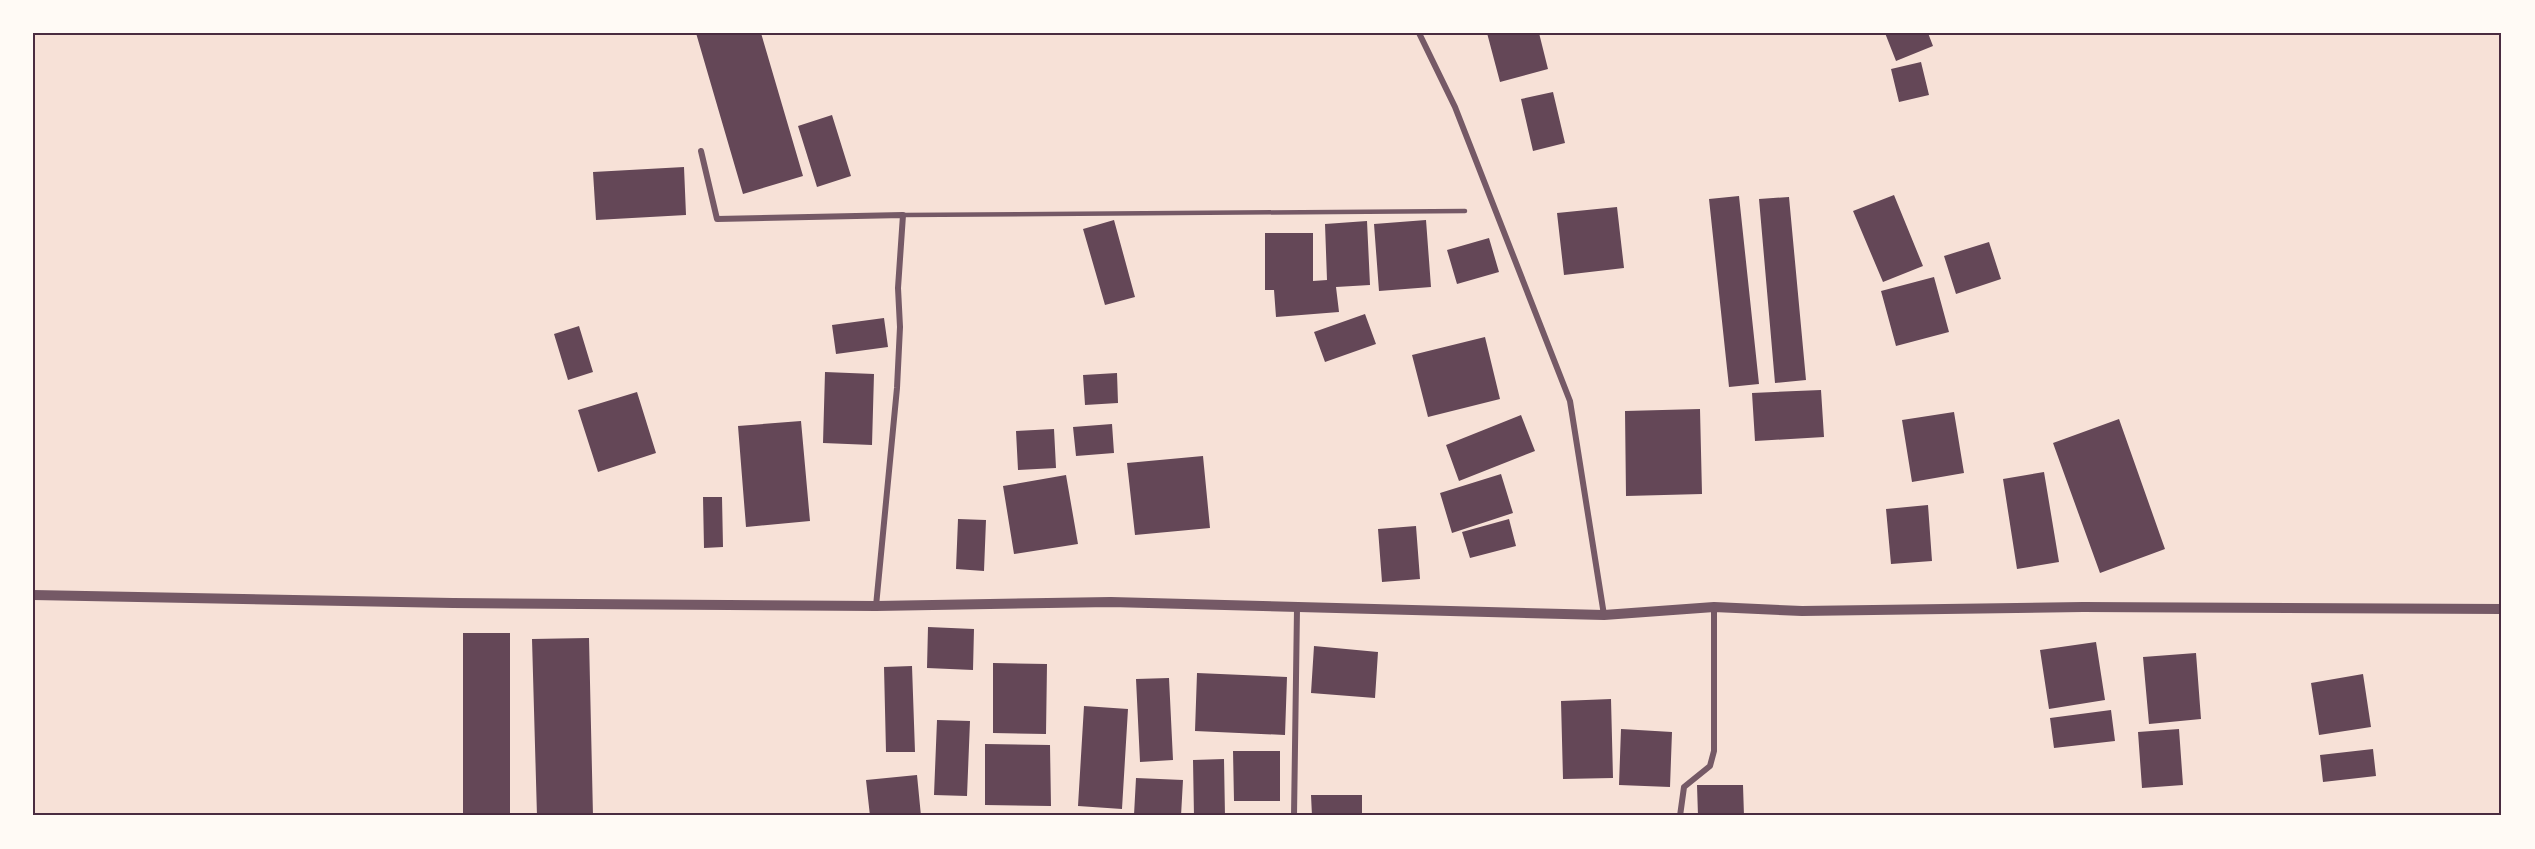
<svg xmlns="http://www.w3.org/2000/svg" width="2535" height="849" font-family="'Zilla Slab',serif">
	<rect width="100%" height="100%" fill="#f7e1d7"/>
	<path fill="#644757" d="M 696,33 L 761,33 L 803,176 L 743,194 Z
		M 1487,33 L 1539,33 L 1548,69 L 1500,82 Z
		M 1885,33 L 1928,33 L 1933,46 L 1896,61 Z
		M 1921,62 L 1929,95 L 1899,102 L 1891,69 Z
		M 1553,92 L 1565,143 L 1533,151 L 1521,99 Z
		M 832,115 L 851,176 L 817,187 L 798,126 Z
		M 684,167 L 686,215 L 596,220 L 593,172 Z
		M 1894,195 L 1923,266 L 1883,282 L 1853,211 Z
		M 1739,196 L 1759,384 L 1729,387 L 1709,199 Z
		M 1789,197 L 1806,380 L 1775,383 L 1759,199 Z
		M 1617,207 L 1624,268 L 1564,275 L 1557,213 Z
		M 1114,220 L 1135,297 L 1105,305 L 1083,229 Z
		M 1426,220 L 1431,287 L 1379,291 L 1374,224 Z
		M 1367,221 L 1370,285 L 1336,287 L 1339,312 L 1276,317 L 1274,290 L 1265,290 L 1265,233 L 1313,233 L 1313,281 L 1327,280 L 1325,224 Z
		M 1489,238 L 1499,272 L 1457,284 L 1447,250 Z
		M 1989,242 L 2001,279 L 1956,294 L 1944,256 Z
		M 1934,277 L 1949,332 L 1896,346 L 1881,291 Z
		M 1365,314 L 1376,344 L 1325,362 L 1314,332 Z
		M 884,318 L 888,347 L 836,354 L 832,325 Z
		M 579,326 L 593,372 L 568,380 L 554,334 Z
		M 1485,337 L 1500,399 L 1428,417 L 1412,355 Z
		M 825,372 L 874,374 L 872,445 L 823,443 Z
		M 1117,373 L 1118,403 L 1085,405 L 1083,375 Z
		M 1821,390 L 1824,437 L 1755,441 L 1752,393 Z
		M 637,392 L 656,453 L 598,472 L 578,410 Z
		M 1700,409 L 1702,494 L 1626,496 L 1625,411 Z
		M 1954,412 L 1964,473 L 1912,482 L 1902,420 Z
		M 1521,415 L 1535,451 L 1459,481 L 1446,445 Z
		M 2119,419 L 2165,549 L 2100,573 L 2053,443 Z
		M 801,421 L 810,521 L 746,527 L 738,426 Z
		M 1112,424 L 1114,453 L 1076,456 L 1073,427 Z
		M 1054,429 L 1056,468 L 1018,470 L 1016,431 Z
		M 1203,456 L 1210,528 L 1135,535 L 1127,463 Z
		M 2044,472 L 2059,562 L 2017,569 L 2003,479 Z
		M 1501,474 L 1513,513 L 1452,533 L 1440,493 Z
		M 1066,475 L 1078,544 L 1014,554 L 1003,486 Z
		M 703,497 L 722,497 L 723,547 L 704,548 Z
		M 1928,505 L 1932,561 L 1891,564 L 1886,509 Z
		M 958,519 L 986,520 L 984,571 L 956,569 Z
		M 1509,519 L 1516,546 L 1470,558 L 1462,532 Z
		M 1416,526 L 1420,579 L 1382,582 L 1378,529 Z
		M 928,627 L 974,629 L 973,670 L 927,668 Z
		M 463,633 L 510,633 L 510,816 L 463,816 Z
		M 589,638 L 593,816 L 537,816 L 532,639 Z
		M 2096,642 L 2105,700 L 2049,709 L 2040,650 Z
		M 1314,646 L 1378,652 L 1375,698 L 1311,693 Z
		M 2196,653 L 2201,719 L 2149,724 L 2143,657 Z
		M 993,663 L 1047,664 L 1046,734 L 993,733 Z
		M 912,666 L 915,752 L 886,752 L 884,667 Z
		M 1197,673 L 1287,677 L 1285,735 L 1195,731 Z
		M 2363,674 L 2371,727 L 2319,735 L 2311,683 Z
		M 1169,678 L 1173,760 L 1140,762 L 1136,679 Z
		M 1611,699 L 1613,778 L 1563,779 L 1561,701 Z
		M 1084,706 L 1128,709 L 1122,809 L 1078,806 Z
		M 2111,710 L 2115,741 L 2054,748 L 2050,718 Z
		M 937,720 L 970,721 L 967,796 L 934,795 Z
		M 1621,729 L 1672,732 L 1670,787 L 1619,785 Z
		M 2179,729 L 2183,785 L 2142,788 L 2138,732 Z
		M 985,744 L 1050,745 L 1051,806 L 985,805 Z
		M 2373,749 L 2376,776 L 2323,782 L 2320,755 Z
		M 1233,751 L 1280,751 L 1280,801 L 1234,801 Z
		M 1224,759 L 1225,816 L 1194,816 L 1193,760 Z
		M 917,775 L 921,816 L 870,816 L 866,780 Z
		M 1136,778 L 1183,780 L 1181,816 L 1134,815 Z
		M 1697,785 L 1743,785 L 1744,816 L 1698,816 Z
		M 1311,795 L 1362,795 L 1362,816 L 1312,816 Z"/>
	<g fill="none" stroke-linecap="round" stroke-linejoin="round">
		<path stroke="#755966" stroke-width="4.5" d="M 903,215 L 1465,211"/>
		<path stroke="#755966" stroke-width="6" d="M 1419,33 L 1455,107 L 1570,401 L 1604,615
			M 701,151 L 717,219 L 903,215 L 898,288 L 900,327 L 897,388 L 876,606
			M 1294,816 L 1297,609
			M 1680,816 L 1684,787 L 1710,766 L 1714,751 L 1714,607"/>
		<path stroke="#755966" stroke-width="10" d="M 33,595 L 453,603 L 876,606 L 1111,602 L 1604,615 L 1714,607 L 1802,611 L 2083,607 L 2502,609"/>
	</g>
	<rect width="2535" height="849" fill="none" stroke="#fffaf5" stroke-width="69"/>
	<rect x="34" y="34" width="2466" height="780" fill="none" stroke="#4a2c40" stroke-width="2"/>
</svg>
